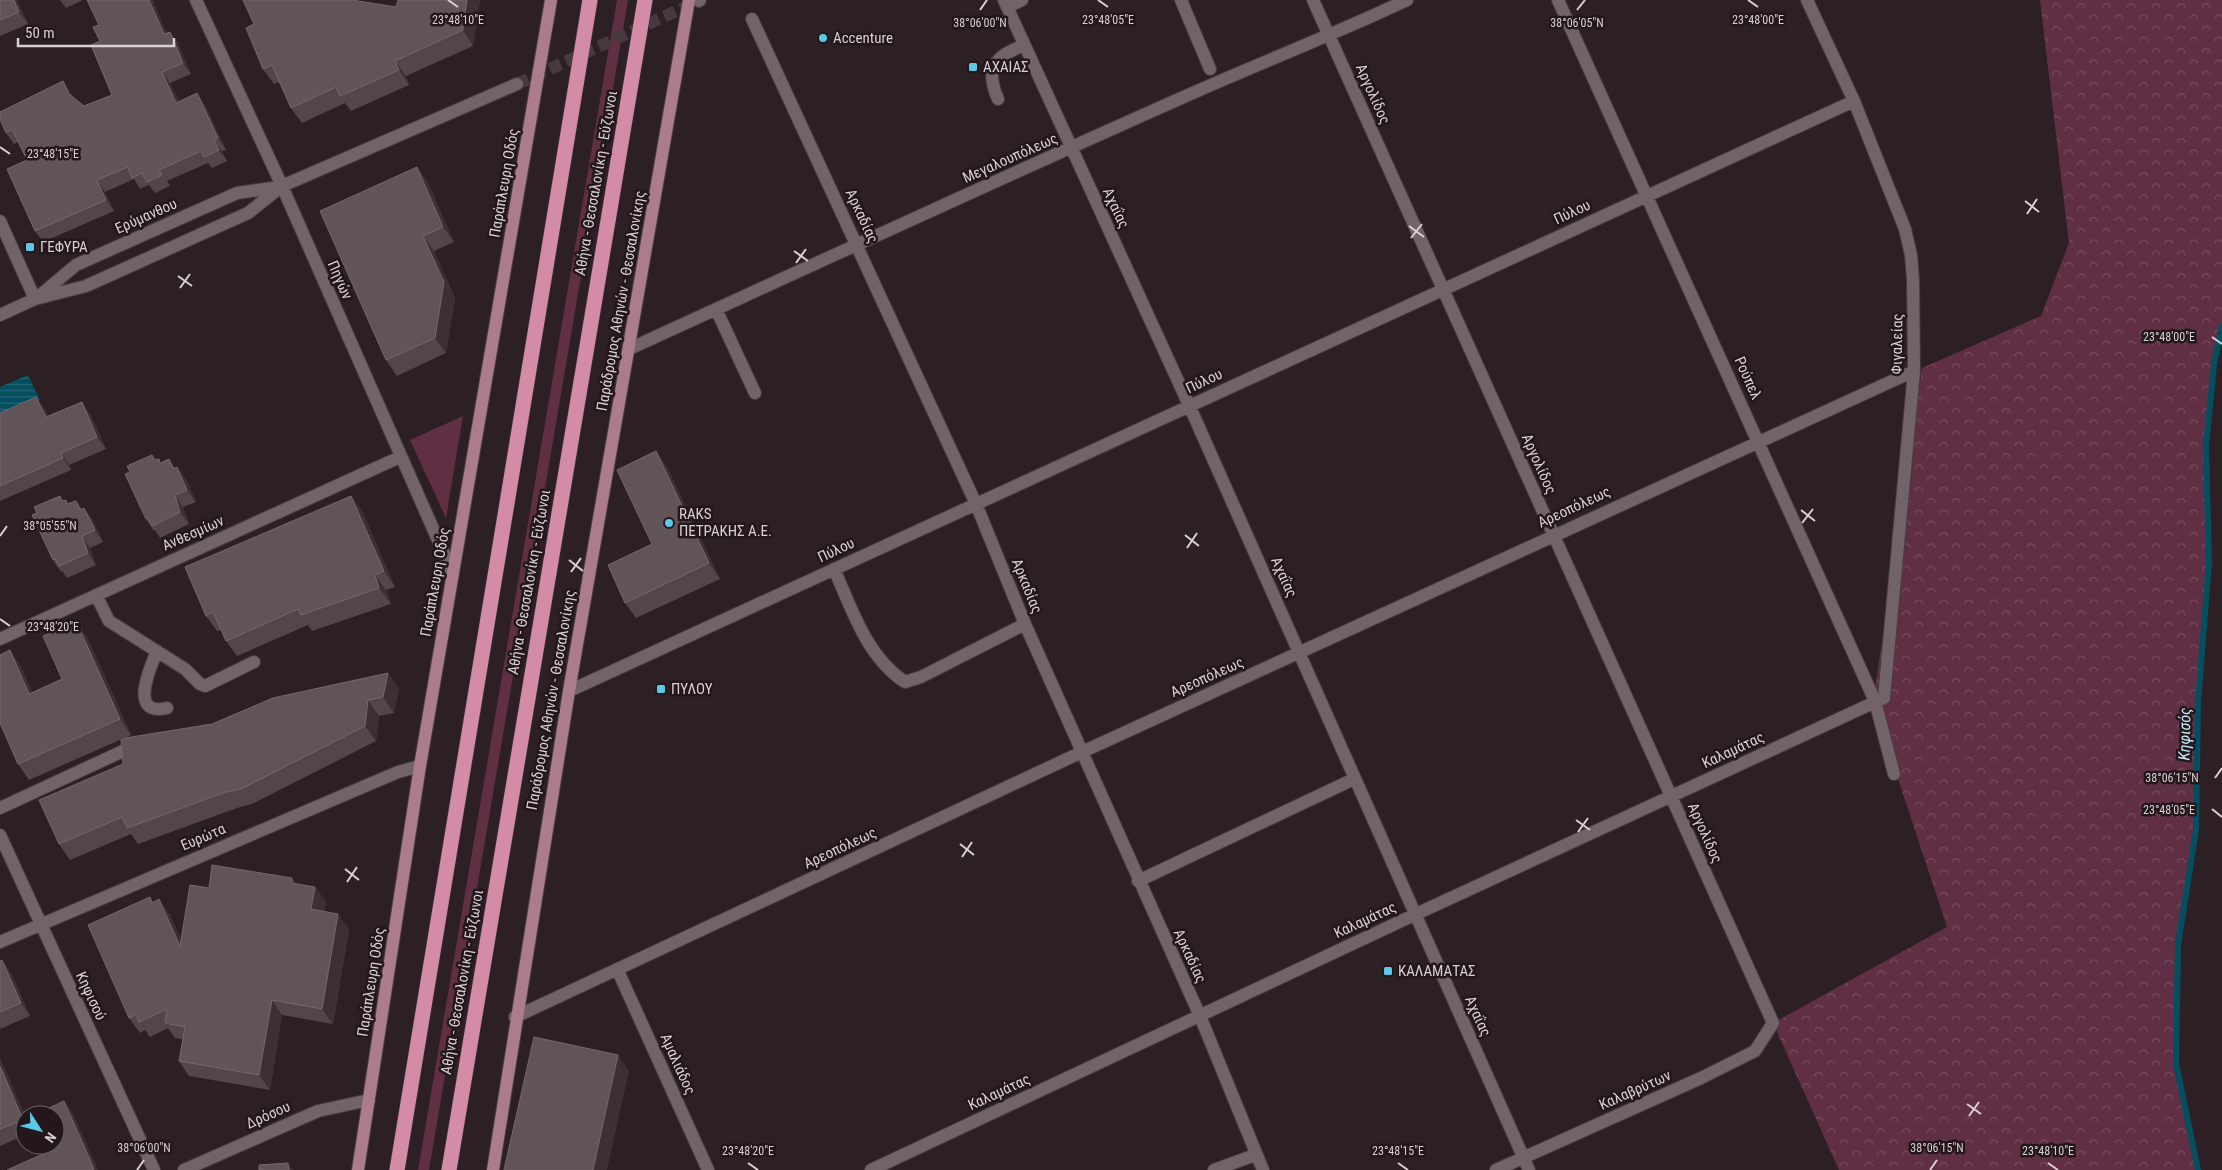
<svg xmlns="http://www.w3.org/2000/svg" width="2222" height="1170" font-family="'Roboto Condensed',sans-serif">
	<defs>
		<pattern id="forest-crowns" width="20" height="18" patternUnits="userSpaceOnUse" patternTransform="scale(1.25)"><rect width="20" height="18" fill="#612f44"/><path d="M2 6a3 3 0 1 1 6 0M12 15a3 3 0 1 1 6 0" fill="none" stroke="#774c5e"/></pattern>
		<pattern id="water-rules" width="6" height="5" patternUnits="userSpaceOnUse" patternTransform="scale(1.25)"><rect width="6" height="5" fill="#034f60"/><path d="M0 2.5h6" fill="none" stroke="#276776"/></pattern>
	</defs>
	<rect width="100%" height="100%" fill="#2c2025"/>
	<path fill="#612f44" d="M 617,0 L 628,0 L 429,1170 L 418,1170 Z
		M 463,416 L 446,518 L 410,440 Z"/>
	<path fill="url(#forest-crowns)" d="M 2040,0 L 2222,0 L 2222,326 L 2214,364 L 2206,447 L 2209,562 L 2198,703 L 2196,830 L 2178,945 L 2176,1063 L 2198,1170 L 1839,1170 L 1773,1023 L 1947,927 L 1873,703 L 1922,368 L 2041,316 L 2069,243 Z"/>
	<path fill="url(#water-rules)" d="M 28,375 L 40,400 L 0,418 L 0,387 Z"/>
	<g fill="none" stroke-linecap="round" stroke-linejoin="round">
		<path stroke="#034f60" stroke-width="6" d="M 2198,1170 L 2176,1063 L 2178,945 L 2196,830 L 2198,703 L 2209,562 L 2206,447 L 2214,364 L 2222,326"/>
		<path stroke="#463a3f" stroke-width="12" stroke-dasharray="12 6" stroke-linecap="butt" d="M 517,84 L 696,2"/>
		<defs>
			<path id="minor" d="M 196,0 L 282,186 L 453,574
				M 1004,0 L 1189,405 L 1529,1170
				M 1181,0 L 1210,69
				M 1313,0 L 1773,1023 L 1755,1051 L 1701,1078 L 1496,1170
				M 1558,0 L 1875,701 L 1894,774
				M 699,1 L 700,0
				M 1007,7 L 1022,0
				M 752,19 L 976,504 L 1025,624 L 1200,1016 L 1263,1170
				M 998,99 C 984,67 995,57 1024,45
				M 0,221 L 35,299
				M 39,296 L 76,265 L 237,193 L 279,187
				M 716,309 L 755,393
				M 0,315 L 35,299 L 86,286 L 248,213 L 282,186 L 517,84
				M 629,349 C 817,263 1005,176 1195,92 C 1265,61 1337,33 1407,0
				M 834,569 C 852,609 866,656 905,682 L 921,677 L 1025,624
				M 96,595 L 109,621 L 185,669 L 200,684 L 205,686 L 254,662
				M 0,639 L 400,457
				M 157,651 C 150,668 128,717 167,708
				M 569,691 L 1854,101
				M 0,808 L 136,745
				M 0,835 L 154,1170
				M 1138,881 L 1354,779
				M 0,942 L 398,772 L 420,766
				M 618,971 L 708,1170
				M 515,1017 L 1082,752 L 1914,371
				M 184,1170 L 318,1111 L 369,1100
				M 871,1170 L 1414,915 L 1884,698 L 1914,371 L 1913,280 L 1911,255 L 1905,229 L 1854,101 L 1807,0
				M 1214,1170 L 1255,1155"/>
			<path id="major" d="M 358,1170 L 420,766 L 551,0
				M 493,1170 L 569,691 L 689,0"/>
			<path id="highway" d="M 397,1170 L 590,0
				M 449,1170 L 645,0"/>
		</defs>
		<use href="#minor" stroke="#473d41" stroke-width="14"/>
		<use href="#major" stroke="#473d41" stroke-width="14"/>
		<use href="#highway" stroke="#473d41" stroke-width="16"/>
		<use href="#minor" stroke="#726368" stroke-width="12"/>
		<use href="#major" stroke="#ac7b8e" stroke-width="12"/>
		<use href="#highway" stroke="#d38ba7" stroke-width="15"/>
	</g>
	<path fill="#53454a" d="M 0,0 L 17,0 L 28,24 L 0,36 Z
		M 60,0 L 83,0 L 66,8 Z
		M 398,0 L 480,0 L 473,46 L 406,76 L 409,85 L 351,111 L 345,103 L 302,123 L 291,108 L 279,82 L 274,84 L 263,69 L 396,7 Z
		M 99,25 L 167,33 L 178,43 L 191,74 L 170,83 L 179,102 L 205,105 L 226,150 L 222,151 L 227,161 L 212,168 L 208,163 L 167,181 L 170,186 L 155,193 L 149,185 L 140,189 L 134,179 L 105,192 L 114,211 L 43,242 L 35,231 L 27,160 L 18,142 L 14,144 L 6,133 L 71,93 L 73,97 L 84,106 L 112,95 L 100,41 Z
		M 417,167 L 428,183 L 454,242 L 434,251 L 455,298 L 446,353 L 397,376 L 386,360 Z
		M 45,409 L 48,416 L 90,414 L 106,449 L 69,465 L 71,470 L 0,501 L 0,450 Z
		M 169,459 L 175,468 L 177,467 L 186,479 L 196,502 L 183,507 L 189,524 L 160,538 L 155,530 L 154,531 L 146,519 L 130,472 L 156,460 L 161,463 Z
		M 667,467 L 720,579 L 636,618 L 625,603 L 652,544 Z
		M 351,496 L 362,511 L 395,587 L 386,590 L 391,604 L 312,631 L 308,625 L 237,656 L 226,641 L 221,630 L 217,631 L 206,616 Z
		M 66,500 L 68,504 L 76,501 L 82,509 L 93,520 L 103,542 L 90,548 L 96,565 L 67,578 L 62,571 L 61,572 L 53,560 L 63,501 Z
		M 87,637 L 131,735 L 29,780 L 18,764 L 21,666 L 32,693 L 62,679 Z
		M 399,688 L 394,713 L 379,716 L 376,741 L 252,804 L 237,808 L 138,844 L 131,834 L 70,860 L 59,844 L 123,764 L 212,724 Z
		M 292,878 L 296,884 L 315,887 L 326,902 L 324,912 L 349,929 L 333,1024 L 282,1015 L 270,1090 L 189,1076 L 179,1061 L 183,1039 L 175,1038 L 168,1028 L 150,1037 L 145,1030 L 140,1033 L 129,1018 L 150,897 L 153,902 L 170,915 L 181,940 L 209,888 Z
		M 2,960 L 11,973 L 30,1016 L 0,1029 L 0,961 Z
		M 0,1058 L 25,1116 L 25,1135 L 0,1146 Z"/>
	<path fill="#3d3035" d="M 14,0 L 17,0 L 28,24 L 19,12 Z
		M 149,0 L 153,0 L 172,46 L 164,34 Z
		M 467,0 L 480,0 L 473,46 L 463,30 Z
		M 170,32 L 178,43 L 191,74 L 183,63 Z
		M 395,61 L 406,76 L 409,85 L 399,70 Z
		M 162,72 L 170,83 L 184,115 L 176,103 Z
		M 63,81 L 71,93 L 77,105 L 69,94 Z
		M 197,93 L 205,105 L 226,150 L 218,138 Z
		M 214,140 L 222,151 L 227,161 L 219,150 Z
		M 417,167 L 428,183 L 454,242 L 443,227 Z
		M 97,180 L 105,192 L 114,211 L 106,200 Z
		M 423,236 L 434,251 L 455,298 L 446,353 L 435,338 Z
		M 36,397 L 45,409 L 54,429 L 46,417 Z
		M 82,402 L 90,414 L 106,449 L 97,437 Z
		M 656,451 L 667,467 L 720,579 L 709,563 Z
		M 61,453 L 69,465 L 71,470 L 63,458 Z
		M 177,467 L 186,479 L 196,502 L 187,490 Z
		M 175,495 L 183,507 L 189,524 L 180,512 Z
		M 351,496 L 362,511 L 395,587 L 384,571 Z
		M 84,508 L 93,520 L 103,542 L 95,530 Z
		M 82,536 L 90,548 L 96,565 L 88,553 Z
		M 375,575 L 386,590 L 391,604 L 379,588 Z
		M 76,621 L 87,637 L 131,735 L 120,719 Z
		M 10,650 L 21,666 L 40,710 L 29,694 Z
		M 388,673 L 399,688 L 394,713 L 383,697 Z
		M 368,700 L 379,716 L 376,741 L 365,726 Z
		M 292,878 L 303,893 L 292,883 Z
		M 315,887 L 326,902 L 321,924 L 311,909 Z
		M 159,899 L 170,915 L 191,961 L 180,946 Z
		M 338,914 L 349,929 L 333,1024 L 322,1009 Z
		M 2,960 L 11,973 L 30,1016 L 21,1003 Z
		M 272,1000 L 282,1015 L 270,1090 L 259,1075 Z
		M 618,1055 L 629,1071 L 607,1170 L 593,1170 Z
		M 0,1058 L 25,1116 L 25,1122 L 23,1120 L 0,1066 Z
		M 64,1101 L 73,1113 L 98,1170 L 95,1170 L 94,1169 Z
		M 288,1163 L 293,1170 L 289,1170 Z"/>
	<path fill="#615459" stroke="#74686c" d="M 0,0 L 14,0 L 19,12 L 0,20 Z
		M 87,0 L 149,0 L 164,34 L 170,32 L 183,63 L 162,72 L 176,103 L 197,93 L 218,138 L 214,140 L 219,150 L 204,157 L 201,151 L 159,170 L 162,175 L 147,182 L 142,173 L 132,178 L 128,167 L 97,180 L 106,200 L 35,231 L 7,169 L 27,160 L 12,129 L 6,133 L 0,119 L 0,112 L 63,81 L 69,94 L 84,106 L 112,95 L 91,45 L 100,41 L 93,27 L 99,25 Z
		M 243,0 L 352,0 L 396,7 L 398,0 L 467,0 L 463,30 L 395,61 L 399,70 L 340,96 L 336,87 L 291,108 L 272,65 L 263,69 L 246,28 L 254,24 Z
		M 417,167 L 443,227 L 423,236 L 444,282 L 435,338 L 386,360 L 320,211 Z
		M 36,397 L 46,417 L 82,402 L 97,437 L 61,453 L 63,458 L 0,486 L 0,413 Z
		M 656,451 L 709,563 L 625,603 L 608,565 L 652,544 L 617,470 Z
		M 152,455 L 155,460 L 159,459 L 160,463 L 169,459 L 173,469 L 177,467 L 187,490 L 175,495 L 180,512 L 152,526 L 148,518 L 146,519 L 125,474 L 130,472 L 127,466 Z
		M 60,496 L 62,501 L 66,500 L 67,504 L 76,501 L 80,510 L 84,508 L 95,530 L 82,536 L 88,553 L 59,566 L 55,559 L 53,560 L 32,515 L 37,513 L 34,507 Z
		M 351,496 L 384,571 L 375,575 L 379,588 L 301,615 L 298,609 L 226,641 L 213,612 L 206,616 L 185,567 Z
		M 76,621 L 120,719 L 18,764 L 0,723 L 0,655 L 10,650 L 29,694 L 62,679 L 43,636 Z
		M 388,673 L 383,697 L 368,700 L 365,726 L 241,789 L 226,792 L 127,828 L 122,817 L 59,844 L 39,800 L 123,764 L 121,740 L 125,738 L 212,724 L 273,698 Z
		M 212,865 L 292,878 L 292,883 L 315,887 L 311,909 L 338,914 L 322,1009 L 272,1000 L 259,1075 L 179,1061 L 185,1027 L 165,1023 L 167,1009 L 139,1022 L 136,1015 L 129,1018 L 88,925 L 150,897 L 152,903 L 159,899 L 180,946 L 190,885 L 209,888 Z
		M 2,960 L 21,1003 L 0,1012 L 0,961 Z
		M 534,1037 L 618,1055 L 593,1170 L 504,1170 Z
		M 0,1066 L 23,1120 L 0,1129 Z
		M 64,1101 L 94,1169 L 91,1170 L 7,1170 L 52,1150 L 50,1145 L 55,1145 L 55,1115 L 37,1115 L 36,1114 Z
		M 288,1163 L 289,1170 L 259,1170 L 259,1165 Z"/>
	<path fill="none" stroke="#d8d0d3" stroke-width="2" d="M 448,0 L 458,7M 1098,0 L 1108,7M 1748,0 L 1758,7M 980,10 L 987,0M 1577,10 L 1585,0M 0,147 L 10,154M 2025,201 L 2039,212M 2027,214 L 2037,199M 1409,226 L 1424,237M 1411,238 L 1422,224M 794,251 L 808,261M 796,263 L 806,249M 178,276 L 192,286M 180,288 L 190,274M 2212,337 L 2222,344M 1801,510 L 1815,521M 1802,523 L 1813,509M 1185,535 L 1199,546M 0,536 L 7,526M 1187,548 L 1197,533M 569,560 L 583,571M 571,572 L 581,558M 0,619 L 10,626M 2215,778 L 2222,768M 2212,809 L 2222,817M 1576,820 L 1590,830M 1578,832 L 1588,818M 960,844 L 974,855M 962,857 L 972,842M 345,869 L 359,880M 347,882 L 357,867M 1967,1104 L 1981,1114M 1969,1116 L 1979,1102M 748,1163 L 758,1170M 1398,1163 L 1408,1170M 2048,1163 L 2058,1170M 137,1170 L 144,1160M 1930,1170 L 1937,1160"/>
	<g fill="#5ac8e6" stroke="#23171b" stroke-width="2">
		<circle cx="823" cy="38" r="5"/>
		<rect x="968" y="62" width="10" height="10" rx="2.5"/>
		<rect x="25" y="242" width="10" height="10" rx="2.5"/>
		<circle cx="669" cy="523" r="5"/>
		<rect x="656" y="684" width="10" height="10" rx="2.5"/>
		<rect x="1383" y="966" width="10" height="10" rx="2.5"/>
	</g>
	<g text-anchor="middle" stroke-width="5" stroke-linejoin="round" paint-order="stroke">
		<g font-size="15" fill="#d8d0d3" stroke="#23171b" text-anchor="start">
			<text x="833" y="43">Accenture</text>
			<text x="983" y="72">AXAΙΑΣ</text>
			<text x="40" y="252">ΓΕΦΥΡΑ</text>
			<text x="679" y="519">RAKS<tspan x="679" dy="17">ΠΕΤΡΑΚΗΣ Α.Ε.</tspan></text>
			<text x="671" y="694">ΠΥΛΟΥ</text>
			<text x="1398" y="976">ΚΑΛΑΜΑΤΑΣ</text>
		</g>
		<g font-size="15" fill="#d8d0d3" stroke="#23171b">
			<text transform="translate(1373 94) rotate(66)" y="5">Αργολίδος</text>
			<text transform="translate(1010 158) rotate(-24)" y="5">Μεγαλουπόλεως</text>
			<text transform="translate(504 183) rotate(-80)" y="5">Παράπλευρη Οδός</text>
			<text transform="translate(596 183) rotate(-80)" y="5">Αθήνα - Θεσσαλονίκη - Εύζωνοι</text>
			<text transform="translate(1116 208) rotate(65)" y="5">Αχαΐας</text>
			<text transform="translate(1572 212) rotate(-25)" y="5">Πύλου</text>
			<text transform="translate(146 216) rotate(-24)" y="5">Ερύμανθου</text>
			<text transform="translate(862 216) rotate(65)" y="5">Αρκαδίας</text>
			<text transform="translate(340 280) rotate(66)" y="5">Πηγών</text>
			<text transform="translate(621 301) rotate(-80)" y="5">Παράδρομος Αθηνών - Θεσσαλονίκης</text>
			<text transform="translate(1897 344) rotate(-89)" y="5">Φιγαλείας</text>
			<text transform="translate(1748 378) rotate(66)" y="5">Ρούπελ</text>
			<text transform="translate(1204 381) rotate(-25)" y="5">Πύλου</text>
			<text transform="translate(1539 464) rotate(66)" y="5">Αργολίδος</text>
			<text transform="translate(1574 507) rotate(-25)" y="5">Αρεοπόλεως</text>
			<text transform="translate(193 533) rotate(-24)" y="5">Ανθεσμίων</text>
			<text transform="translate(836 550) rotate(-25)" y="5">Πύλου</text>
			<text transform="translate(1284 577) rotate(66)" y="5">Αχαΐας</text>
			<text transform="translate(435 582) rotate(-80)" y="5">Παράπλευρη Οδός</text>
			<text transform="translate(529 582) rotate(-80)" y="5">Αθήνα - Θεσσαλονίκη - Εύζωνοι</text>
			<text transform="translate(1027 586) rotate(68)" y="5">Αρκαδίας</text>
			<text transform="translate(1207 677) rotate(-24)" y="5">Αρεοπόλεως</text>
			<text transform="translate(551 700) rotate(-80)" y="5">Παράδρομος Αθηνών - Θεσσαλονίκης</text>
			<text transform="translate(1733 750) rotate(-25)" y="5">Καλαμάτας</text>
			<text transform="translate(1705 833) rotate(66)" y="5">Αργολίδος</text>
			<text transform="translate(203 837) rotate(-23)" y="5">Ευρώτα</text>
			<text transform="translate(840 848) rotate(-25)" y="5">Αρεοπόλεως</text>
			<text transform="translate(1365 920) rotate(-25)" y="5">Καλαμάτας</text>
			<text transform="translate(1190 956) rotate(65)" y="5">Αρκαδίας</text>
			<text transform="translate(371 982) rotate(-81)" y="5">Παράπλευρη Οδός</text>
			<text transform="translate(462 982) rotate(-80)" y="5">Αθήνα - Θεσσαλονίκη - Εύζωνοι</text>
			<text transform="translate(91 996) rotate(65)" y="5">Κηφισού</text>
			<text transform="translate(1478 1016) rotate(66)" y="5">Αχαΐας</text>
			<text transform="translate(678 1064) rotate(66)" y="5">Αμαλιάδος</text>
			<text transform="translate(1635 1090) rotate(-24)" y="5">Καλαβρύτων</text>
			<text transform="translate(999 1092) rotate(-25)" y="5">Καλαμάτας</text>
			<text transform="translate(268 1115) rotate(-24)" y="5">Δρόσου</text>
		</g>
		<g font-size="16" font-style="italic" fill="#c0eaf8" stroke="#23171b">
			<text transform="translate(2184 734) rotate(-89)" y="6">Κηφισός</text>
		</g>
	</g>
	<g font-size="12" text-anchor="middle" fill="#d8d0d3" stroke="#23171b" stroke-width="5" stroke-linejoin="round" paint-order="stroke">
		<text x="458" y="24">23°48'10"E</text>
		<text x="1108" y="24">23°48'05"E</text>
		<text x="1758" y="24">23°48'00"E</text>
		<text x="980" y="27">38°06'00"N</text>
		<text x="1577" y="27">38°06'05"N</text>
		<text x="53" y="158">23°48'15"E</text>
		<text x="2169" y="341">23°48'00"E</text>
		<text x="50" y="530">38°05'55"N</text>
		<text x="53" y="631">23°48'20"E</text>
		<text x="2172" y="782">38°06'15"N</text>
		<text x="2169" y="814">23°48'05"E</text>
		<text x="144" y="1152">38°06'00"N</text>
		<text x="1937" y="1152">38°06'15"N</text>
		<text x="748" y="1155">23°48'20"E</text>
		<text x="1398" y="1155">23°48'15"E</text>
		<text x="2048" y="1155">23°48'10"E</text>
	</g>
	<g transform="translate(40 1130) rotate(126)"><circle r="24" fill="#23171b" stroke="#6b6165"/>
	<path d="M0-4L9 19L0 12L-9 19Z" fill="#5ac8e6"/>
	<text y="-8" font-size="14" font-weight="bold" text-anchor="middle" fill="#d8d0d3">N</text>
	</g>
	<path d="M18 38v8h156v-8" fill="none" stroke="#d8d0d3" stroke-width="2.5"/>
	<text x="25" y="38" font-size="15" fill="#d8d0d3" stroke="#23171b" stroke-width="4" paint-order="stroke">50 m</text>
</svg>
